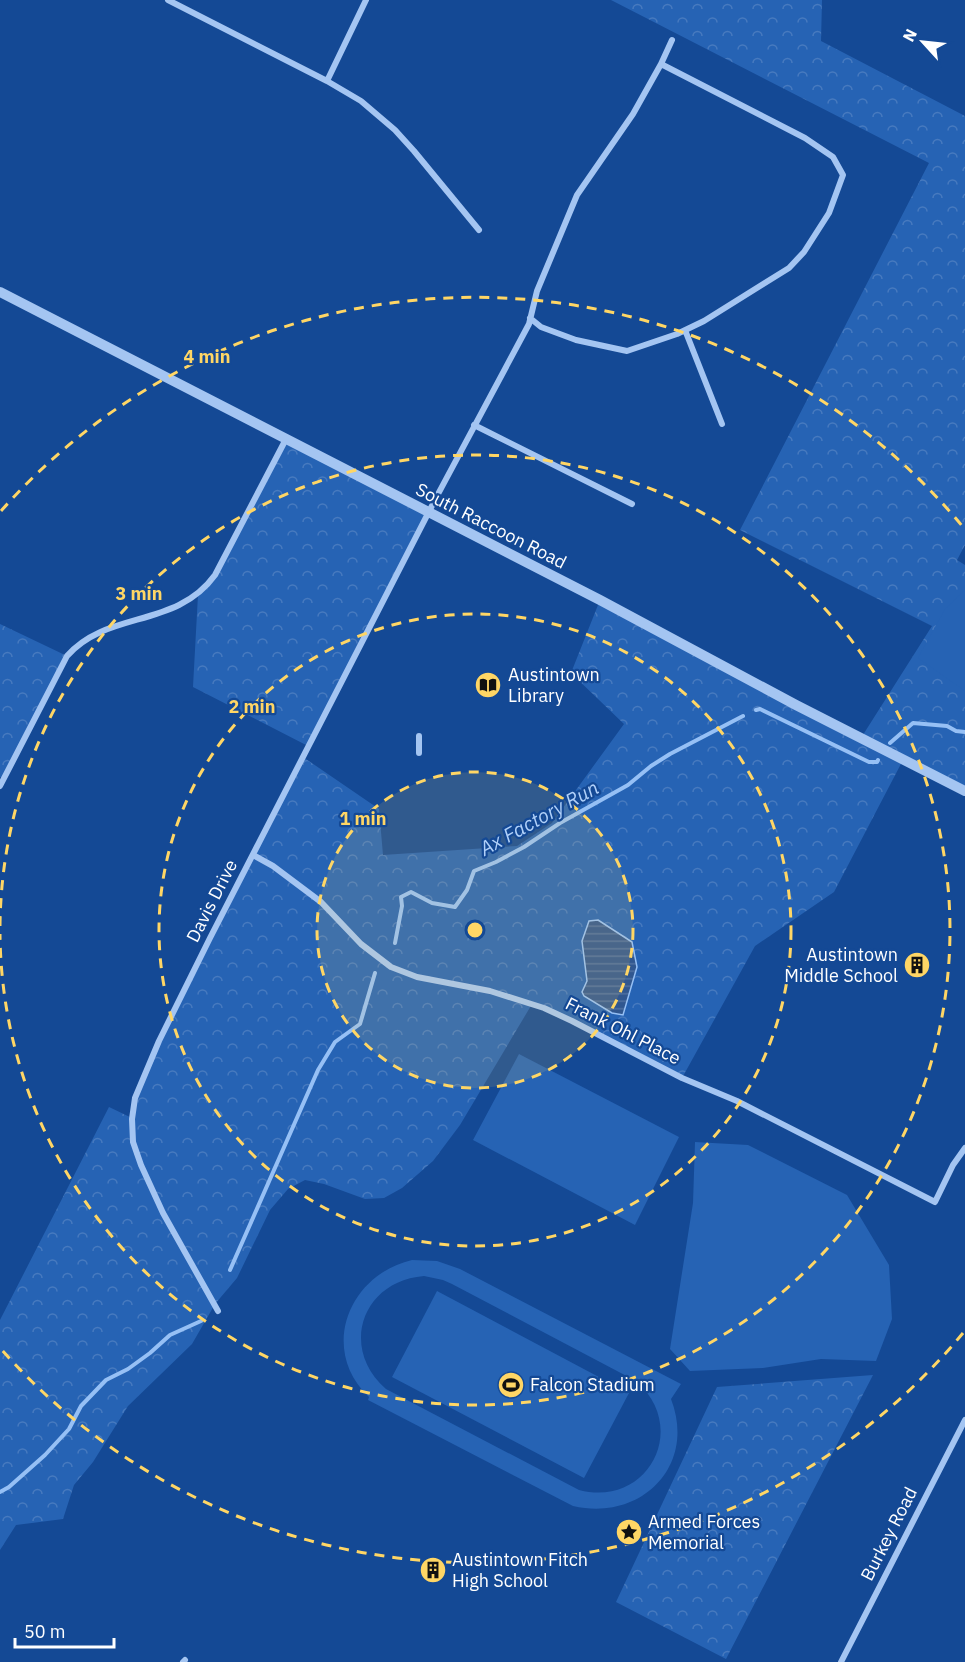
<svg xmlns="http://www.w3.org/2000/svg" width="965" height="1662" font-family="'IBM Plex Sans',sans-serif">
	<defs>
		<pattern id="forest-crowns" width="20" height="18" patternUnits="userSpaceOnUse" patternTransform="scale(1.5)"><rect width="20" height="18" fill="#2663b4"/><path d="M2 6a3 3 0 1 1 6 0M12 15a3 3 0 1 1 6 0" fill="none" stroke="#477abf"/></pattern>
		<pattern id="water-rules" width="6" height="5" patternUnits="userSpaceOnUse" patternTransform="scale(1.5)"><rect width="6" height="5" fill="#305790"/><path d="M0 2.5h6" fill="none" stroke="#4f70a1"/></pattern>
	</defs>
	<rect width="100%" height="100%" fill="#144995"/>
	<path fill="url(#forest-crowns)" fill-rule="evenodd" d="M 611,0 L 822,0 L 821,41 L 965,116 L 965,545 L 957,560 L 965,565 L 965,791 L 903,760 L 834,892 L 755,946 L 682,1078 L 532,1004 L 460,1125 L 433,1161 L 402,1188 L 384,1198 L 365,1199 L 324,1184 L 305,1180 L 288,1189 L 270,1210 L 237,1278 L 215,1304 L 192,1344 L 128,1406 L 93,1462 L 74,1485 L 63,1519 L 16,1525 L 0,1550 L 0,1320 L 109,1107 L 132,1118 L 135,1098 L 146,1070 L 303,757 L 379,809 L 383,855 L 517,846 L 552,823 L 624,724 L 571,673 L 600,600 L 861,738 L 932,626 L 740,530 L 929,163 ZM 598,920 L 632,942 L 582,992 L 587,981 L 587,972 Z
		M 286,439 L 429,512 L 308,746 L 193,687 L 198,595 L 209,584 Z
		M 0,624 L 67,656 L 4,779 L 0,777 Z
		M 873,1375 L 726,1659 L 616,1602 L 717,1387 Z"/>
	<path fill="#2663b4" fill-rule="evenodd" d="M 965,590 L 965,691 L 918,658 L 945,609 Z
		M 519,1054 L 679,1137 L 635,1225 L 473,1140 Z
		M 695,1142 L 748,1145 L 847,1195 L 889,1265 L 892,1319 L 876,1361 L 821,1359 L 763,1368 L 690,1371 L 670,1349 L 693,1203 Z
		M 412,1260 L 437,1261 L 460,1269 L 681,1384 L 671,1399 C 697,1466 641,1522 573,1506 L 368,1400 L 369,1397 C 319,1350 348,1275 412,1260 ZM 424,1276 L 443,1280 L 452,1284 L 636,1381 C 690,1428 648,1508 579,1490 L 386,1389 C 339,1348 362,1281 424,1276 Z
		M 437,1291 L 629,1393 L 584,1478 L 392,1377 Z"/>
	<path fill="url(#water-rules)" stroke="#96c0f5" stroke-width="1.5" d="M 598,920 L 632,942 L 637,967 L 623,1015 L 612,1013 L 584,996 L 582,992 L 587,981 L 582,941 L 589,921 Z"/>
	<g fill="none" stroke-linecap="round" stroke-linejoin="round">
		<path stroke="#96c0f5" stroke-width="4" d="M 756,710 L 760,709 L 869,762 L 877,762 L 878,760
			M 890,743 L 913,723 L 947,726 L 956,731 L 965,732
			M 395,943 L 402,906 L 401,897 L 411,892 L 432,903 L 455,907 L 467,890 L 474,871 L 496,862 L 524,847 L 560,823 L 628,785 L 651,766 L 670,754 L 743,716
			M 230,1270 L 318,1070 L 335,1042 L 360,1024 L 375,973
			M 0,1492 L 9,1487 L 45,1455 L 69,1429 L 81,1406 L 106,1380 L 128,1369 L 150,1353 L 170,1335 L 201,1321"/>
		<path stroke="#a4c5f2" stroke-width="6" d="M 168,0 L 327,81 L 361,101 L 395,130 L 414,151 L 479,230
			M 661,64 L 672,40
			M 327,81 L 366,0
			M 685,330 L 722,424
			M 474,425 L 632,504
			M 419,736 L 419,753
			M 0,786 L 67,656 C 107,610 176,629 215,575 L 286,439
			M 253,855 L 273,866 L 321,902 L 361,944 L 391,967 L 417,977 L 490,991 L 544,1008 L 572,1021 L 682,1078 L 737,1101 L 935,1202 L 953,1165 L 965,1148
			M 218,1311 L 163,1213 L 141,1165 L 133,1142 L 132,1119 L 135,1098 L 159,1041 L 210,938 L 437,496 L 529,324 L 537,291 L 577,195 L 633,114 L 661,64 L 805,138 L 833,157 L 843,175 L 829,213 L 804,252 L 789,268 L 704,321 L 677,334 L 627,351 L 576,340 L 541,327 L 530,318
			M 183,1662 L 185,1660
			M 841,1662 L 965,1420"/>
		<path stroke="#a4c5f2" stroke-width="10" d="M 0,292 L 600,600 L 796,705 L 965,791"/>
	</g>
	<circle cx="475" cy="930" r="158" fill="#ffd665" fill-opacity=".12"/>
	<g fill="none" stroke="#ffd665" stroke-width="3" stroke-dasharray="10 8">
		<circle cx="475" cy="930" r="158"/>
		<circle cx="475" cy="930" r="316"/>
		<path d="M0 926A475 475 0 1 1 0 934"/>
		<path d="M963 1333A633 633 0 0 1 1 1349M1 511A633 633 0 0 1 963 527"/>
	</g>
	<defs>
		<symbol id="library-disc" viewBox="-11 -11 22 22"><circle r="9.5" fill="#ffd665" stroke="#144995"/><path d="M-6-4Q-3-5.5-.7-3.5V5Q-3 3-6 4ZM6-4Q3-5.5 .7-3.5V5Q3 3 6 4Z" fill="#111"/></symbol>
		<symbol id="building-disc" viewBox="-11 -11 22 22"><circle r="9.5" fill="#ffd665" stroke="#144995"/><path d="M-4-6H4V6H1V3H-1V6H-4ZM-2.5-4.3h1.7v1.8h-1.7ZM.8-4.3h1.7v1.8H.8ZM-2.5-1h1.7V.8h-1.7ZM.8-1h1.7V.8H.8Z" fill="#111"/></symbol>
		<symbol id="stadium-disc" viewBox="-11 -11 22 22"><circle r="9.5" fill="#ffd665" stroke="#144995"/><path d="M0-5a6.5 5 0 1 0 0 10a6.5 5 0 1 0 0-10ZM-3.5-1.8h7v3.6h-7Z" fill="#111"/></symbol>
		<symbol id="sight-disc" viewBox="-11 -11 22 22"><circle r="9.5" fill="#ffd665" stroke="#144995"/><path d="M0-6L1.8-2.2L6-1.7L2.9 1.2L3.7 5.4L0 3.3L-3.7 5.4L-2.9 1.2L-6-1.7L-1.8-2.2Z" fill="#111"/></symbol>
	</defs>
	<g fill-rule="evenodd">
		<use href="#library-disc" x="473" y="670" width="30" height="30"/>
		<use href="#building-disc" x="902" y="950" width="30" height="30"/>
		<use href="#stadium-disc" x="496" y="1370" width="30" height="30"/>
		<use href="#sight-disc" x="614" y="1517" width="30" height="30"/>
		<use href="#building-disc" x="418" y="1555" width="30" height="30"/>
	</g>
	<g text-anchor="middle" stroke-width="4.5" stroke-linejoin="round" paint-order="stroke">
		<g font-size="18" fill="#fff" stroke="#144995">
			<text transform="translate(491 526) rotate(27)" y="6">South Raccoon Road</text>
			<text transform="translate(212 901) rotate(-63)" y="6">Davis Drive</text>
			<text transform="translate(623 1031) rotate(27)" y="6">Frank Ohl Place</text>
			<text transform="translate(889 1534) rotate(-63)" y="6">Burkey Road</text>
		</g>
		<g font-size="18" fill="#fff" stroke="#144995" text-anchor="start">
			<text x="508" y="681">Austintown<tspan x="508" dy="21">Library</tspan></text>
			<text x="898" y="961" text-anchor="end">Austintown<tspan x="898" dy="21">Middle School</tspan></text>
			<text x="530" y="1391">Falcon Stadium</text>
			<text x="648" y="1528">Armed Forces<tspan x="648" dy="21">Memorial</tspan></text>
			<text x="452" y="1566">Austintown Fitch<tspan x="452" dy="21">High School</tspan></text>
		</g>
		<g font-size="20" font-style="italic" fill="#b0d0f9" stroke="#144995">
			<text transform="translate(539 818) rotate(-29)" y="7">Ax Factory Run</text>
		</g>
	</g>
	<circle cx="475" cy="930" r="9" fill="#ffd665" stroke="#144995" stroke-width="3"/>
	<g font-size="18" text-anchor="middle" font-weight="bold" fill="#ffd665" stroke="#144995" stroke-width="4.5" stroke-linejoin="round" paint-order="stroke">
		<text x="207" y="363">4 min</text>
		<text x="139" y="600">3 min</text>
		<text x="252" y="713">2 min</text>
		<text x="363" y="825">1 min</text>
	</g>
	<g transform="translate(923 42) rotate(297)" stroke="#144995" stroke-width="4.5" paint-order="stroke">
	<path d="M0-4.5L10 22L0 15L-10 22Z" fill="#ffffff"/>
	<text y="-9" font-size="16" font-weight="bold" text-anchor="middle" fill="#ffffff">N</text>
	</g>
	<path d="M15 1638v9h99v-9" fill="none" stroke="#ffffff" stroke-width="3"/>
	<text x="24" y="1638" font-size="18" fill="#ffffff" stroke="#144995" stroke-width="4.5" paint-order="stroke">50 m</text>
</svg>
